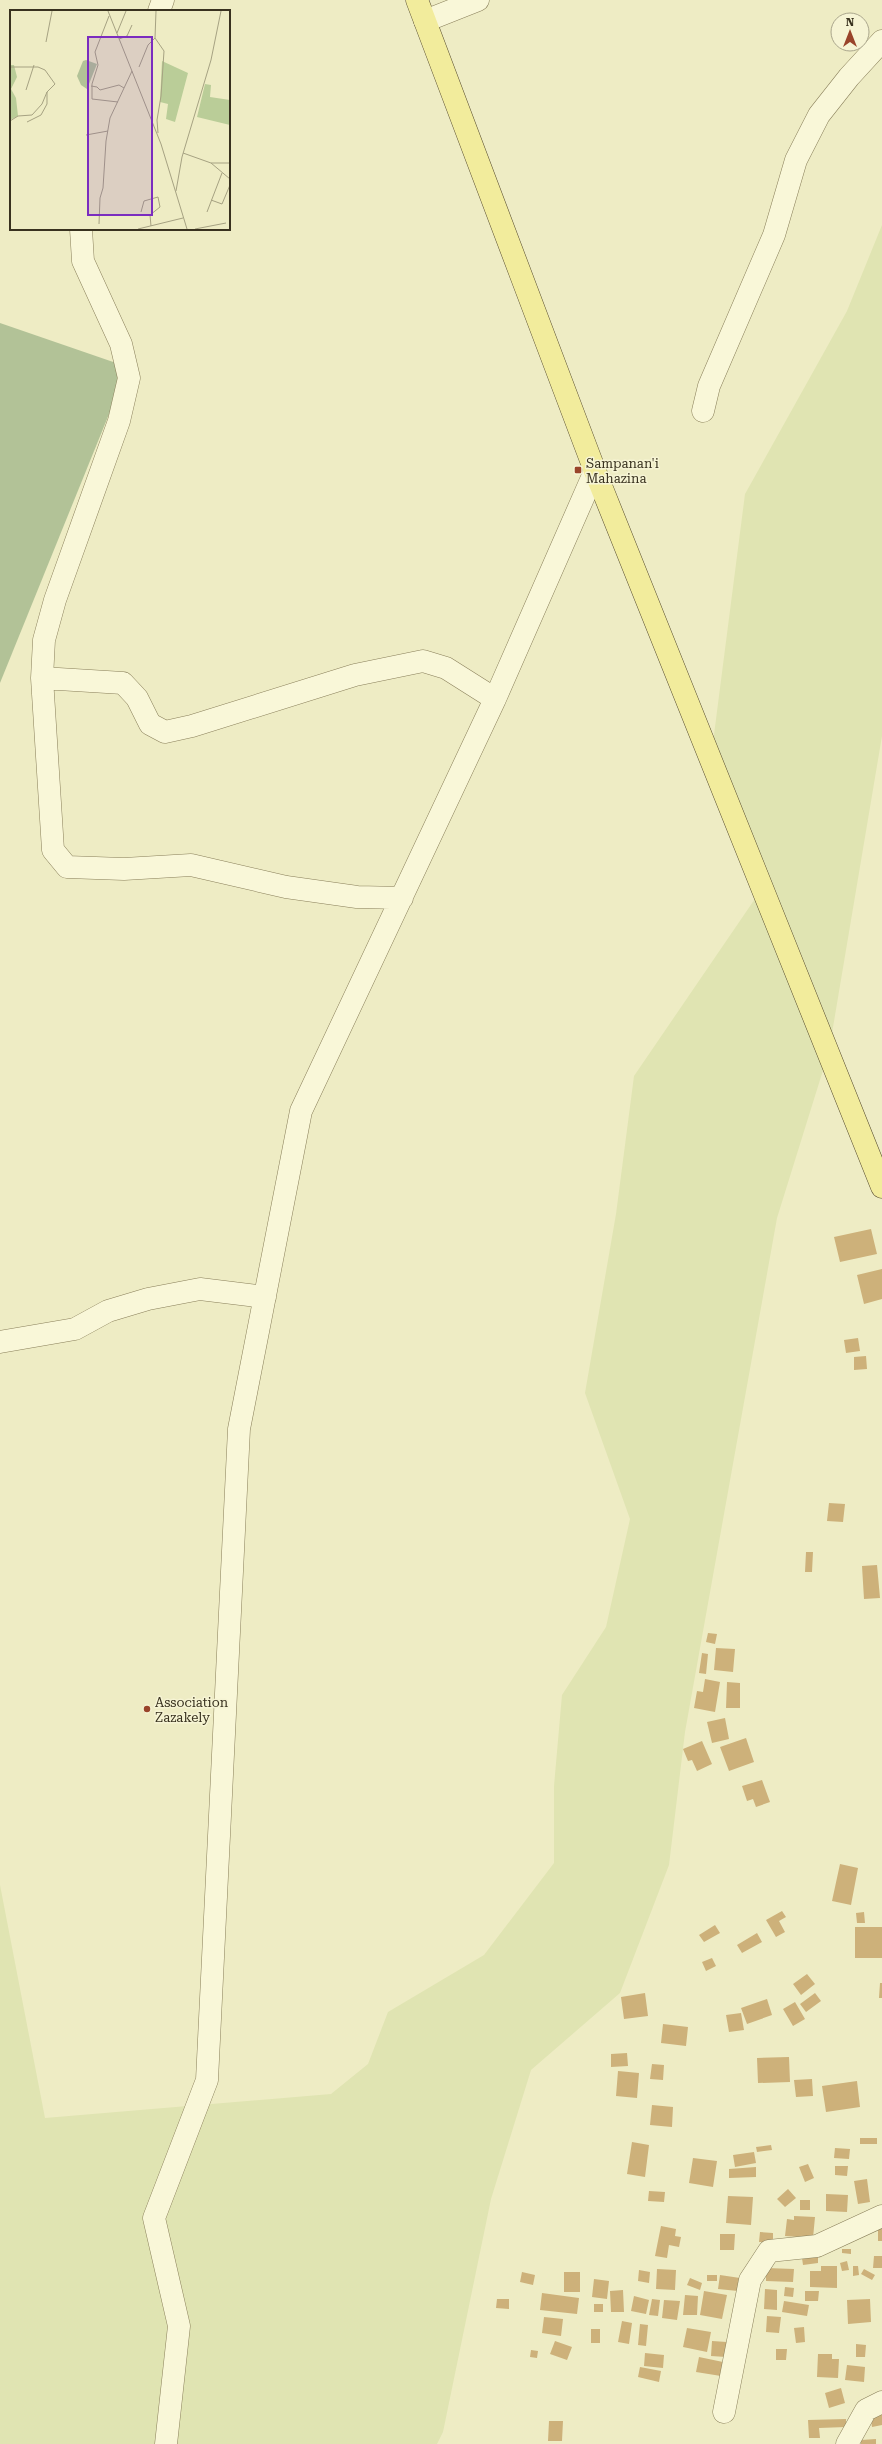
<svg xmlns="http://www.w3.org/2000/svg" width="882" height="2444" font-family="'Roboto Serif',serif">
	<rect width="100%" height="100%" fill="#eeecc4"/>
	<path fill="#e0e4b2" d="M 882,225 L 882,736 L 829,1051 L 777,1218 L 685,1732 L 669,1865 L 620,1993 L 531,2070 L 491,2199 L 443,2432 L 437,2444 L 0,2444 L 0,1885 L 45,2118 L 331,2094 L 368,2064 L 388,2012 L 484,1955 L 554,1863 L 554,1786 L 562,1695 L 606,1627 L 630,1519 L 585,1393 L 616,1214 L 634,1076 L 761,890 L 711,758 L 745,494 L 847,311 Z"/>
	<path fill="#b2c297" d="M 0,323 L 119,364 L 120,387 L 0,683 Z"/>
	<path fill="#cdb17a" d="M 871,1229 L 877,1254 L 840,1262 L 834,1237 Z
		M 882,1269 L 882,1299 L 864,1304 L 857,1275 Z
		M 858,1338 L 860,1351 L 846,1353 L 844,1340 Z
		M 866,1356 L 867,1369 L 854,1370 L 854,1357 Z
		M 829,1503 L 845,1504 L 843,1522 L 827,1521 Z
		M 806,1552 L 813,1552 L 812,1572 L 805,1572 Z
		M 877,1565 L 880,1598 L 864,1599 L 862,1566 Z
		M 708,1633 L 717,1634 L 715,1644 L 706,1642 Z
		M 716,1648 L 735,1649 L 733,1672 L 714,1670 Z
		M 702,1653 L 708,1654 L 706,1674 L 699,1673 Z
		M 705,1679 L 720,1682 L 715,1712 L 694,1708 L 697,1691 L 703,1692 Z
		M 727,1682 L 740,1683 L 740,1708 L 726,1708 Z
		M 725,1718 L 729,1739 L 712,1743 L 707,1722 Z
		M 746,1738 L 754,1762 L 729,1771 L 720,1747 Z
		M 702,1741 L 712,1764 L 697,1771 L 692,1760 L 688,1761 L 683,1749 Z
		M 762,1780 L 770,1802 L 756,1807 L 753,1799 L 747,1801 L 742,1786 Z
		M 840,1864 L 858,1868 L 851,1905 L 832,1901 Z
		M 782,1911 L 786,1917 L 779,1921 L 785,1932 L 776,1937 L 766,1920 Z
		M 864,1912 L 865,1923 L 857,1923 L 856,1913 Z
		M 715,1925 L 720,1933 L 704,1942 L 699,1935 Z
		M 855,1927 L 882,1927 L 882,1958 L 855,1958 Z
		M 757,1933 L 762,1942 L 742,1953 L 737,1945 Z
		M 712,1958 L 716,1966 L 706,1971 L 702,1962 Z
		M 807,1974 L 815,1984 L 801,1995 L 793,1984 Z
		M 880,1983 L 882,1983 L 882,1998 L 879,1998 Z
		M 645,1993 L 648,2016 L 624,2019 L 621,1997 Z
		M 815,1993 L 821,2001 L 806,2012 L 800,2004 Z
		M 767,1999 L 772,2015 L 747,2024 L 741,2008 Z
		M 795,2002 L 805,2019 L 793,2026 L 783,2009 Z
		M 741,2013 L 744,2030 L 729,2032 L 726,2015 Z
		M 663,2024 L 688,2027 L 686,2046 L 661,2043 Z
		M 627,2053 L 628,2066 L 611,2067 L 611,2054 Z
		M 789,2057 L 790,2082 L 758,2083 L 757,2058 Z
		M 652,2064 L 664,2065 L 663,2080 L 650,2079 Z
		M 618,2071 L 639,2073 L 637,2098 L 616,2096 Z
		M 812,2079 L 813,2096 L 796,2097 L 794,2080 Z
		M 857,2081 L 860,2107 L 826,2112 L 822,2086 Z
		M 652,2105 L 673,2107 L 672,2127 L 650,2125 Z
		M 860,2138 L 877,2138 L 877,2144 L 860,2144 Z
		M 632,2142 L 649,2145 L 645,2177 L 627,2174 Z
		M 771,2145 L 772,2150 L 757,2152 L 756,2147 Z
		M 835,2148 L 850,2149 L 849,2159 L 834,2158 Z
		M 754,2152 L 756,2163 L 735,2167 L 733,2155 Z
		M 693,2158 L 717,2161 L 713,2187 L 689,2183 Z
		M 808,2164 L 814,2178 L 805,2182 L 799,2167 Z
		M 835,2166 L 848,2166 L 847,2176 L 835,2175 Z
		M 756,2167 L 756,2177 L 729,2178 L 729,2169 Z
		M 867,2179 L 870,2202 L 858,2204 L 854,2181 Z
		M 788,2189 L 796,2198 L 785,2207 L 777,2199 Z
		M 649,2191 L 665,2192 L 664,2202 L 648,2201 Z
		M 826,2194 L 848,2195 L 847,2212 L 826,2211 Z
		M 728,2196 L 753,2197 L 751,2225 L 726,2223 Z
		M 800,2200 L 810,2200 L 810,2210 L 800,2210 Z
		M 794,2216 L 815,2217 L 813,2238 L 785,2236 L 787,2219 L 794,2220 Z
		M 878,2223 L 882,2223 L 882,2241 L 878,2241 Z
		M 661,2226 L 676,2229 L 675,2236 L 681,2237 L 679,2247 L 669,2245 L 667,2258 L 655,2256 Z
		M 760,2232 L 773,2233 L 773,2242 L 759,2242 Z
		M 720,2234 L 735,2234 L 734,2250 L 720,2250 Z
		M 842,2249 L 851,2249 L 851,2254 L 842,2253 Z
		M 874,2256 L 882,2256 L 882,2268 L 873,2268 Z
		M 818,2257 L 818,2263 L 803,2265 L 802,2258 Z
		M 847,2261 L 849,2270 L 842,2271 L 840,2263 Z
		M 821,2266 L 837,2266 L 837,2288 L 810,2287 L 810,2271 L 821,2271 Z
		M 853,2266 L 858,2266 L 859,2275 L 853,2276 Z
		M 766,2268 L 794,2269 L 793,2282 L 766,2281 Z
		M 657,2269 L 676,2270 L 675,2290 L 656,2289 Z
		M 864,2269 L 875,2275 L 872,2280 L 861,2274 Z
		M 639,2270 L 650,2272 L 649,2283 L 638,2281 Z
		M 522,2272 L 535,2275 L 533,2285 L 520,2282 Z
		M 564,2272 L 580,2272 L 580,2292 L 564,2292 Z
		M 707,2275 L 717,2275 L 717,2281 L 707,2281 Z
		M 720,2275 L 740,2278 L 738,2291 L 718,2289 Z
		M 690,2278 L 702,2283 L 700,2290 L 687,2285 Z
		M 594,2279 L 609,2281 L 607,2299 L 592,2297 Z
		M 785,2287 L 794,2288 L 793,2297 L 784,2296 Z
		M 765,2289 L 777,2290 L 777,2310 L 764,2309 Z
		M 623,2290 L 624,2312 L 611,2312 L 610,2291 Z
		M 704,2291 L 727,2295 L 722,2319 L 700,2315 Z
		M 805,2291 L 819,2291 L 818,2301 L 805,2301 Z
		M 542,2293 L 579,2298 L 577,2314 L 540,2310 Z
		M 685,2295 L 698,2296 L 697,2315 L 683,2315 Z
		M 634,2296 L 649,2300 L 646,2314 L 631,2311 Z
		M 497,2299 L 509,2299 L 509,2309 L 496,2308 Z
		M 652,2299 L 660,2300 L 658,2316 L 649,2315 Z
		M 870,2299 L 871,2322 L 848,2324 L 847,2300 Z
		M 664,2300 L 680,2301 L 677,2320 L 662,2318 Z
		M 784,2301 L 809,2305 L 807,2316 L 782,2312 Z
		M 594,2304 L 603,2304 L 603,2312 L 594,2312 Z
		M 767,2316 L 781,2317 L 779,2333 L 766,2332 Z
		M 544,2317 L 563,2319 L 561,2336 L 542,2333 Z
		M 622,2321 L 632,2323 L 629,2344 L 618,2342 Z
		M 640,2324 L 648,2325 L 646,2346 L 638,2345 Z
		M 804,2327 L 805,2342 L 796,2343 L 794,2328 Z
		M 687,2328 L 711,2332 L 707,2352 L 683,2347 Z
		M 591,2329 L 600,2329 L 600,2343 L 591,2343 Z
		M 555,2341 L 572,2347 L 567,2360 L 550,2354 Z
		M 712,2341 L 727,2342 L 726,2357 L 711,2356 Z
		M 856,2344 L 866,2345 L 865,2357 L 856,2357 Z
		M 776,2349 L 787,2349 L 786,2360 L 776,2360 Z
		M 531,2350 L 538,2351 L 537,2358 L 530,2357 Z
		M 645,2353 L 664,2355 L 663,2368 L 644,2366 Z
		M 818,2354 L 832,2354 L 832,2359 L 839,2359 L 838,2378 L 817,2377 Z
		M 699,2357 L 723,2362 L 721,2376 L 696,2372 Z
		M 847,2365 L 865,2367 L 864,2382 L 845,2380 Z
		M 640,2367 L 661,2371 L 659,2382 L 638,2377 Z
		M 841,2388 L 845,2403 L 829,2408 L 825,2393 Z
		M 882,2410 L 882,2425 L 872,2427 L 870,2412 Z
		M 846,2419 L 846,2427 L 819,2428 L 820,2438 L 809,2438 L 808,2420 Z
		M 549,2421 L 563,2421 L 562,2441 L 548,2441 Z
		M 876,2439 L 876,2444 L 861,2444 L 861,2440 Z"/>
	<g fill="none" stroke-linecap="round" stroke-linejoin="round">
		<defs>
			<path id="minor" d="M 159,11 L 163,0
				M 425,21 L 478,0
				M 81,229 L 83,261 L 121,344 L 129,378 L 119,421 L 55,600 L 44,640 L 42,678 L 53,850 L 67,867 L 124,869 L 191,865 L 286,887 L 357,897 L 402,898
				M 703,411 L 709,386 L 774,235 L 796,160 L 819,115 L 849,77 L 882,41
				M 42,678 L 123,683 L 137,698 L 150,724 L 165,732 L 192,726 L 355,675 L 423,661 L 446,668 L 495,699
				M 0,1342 L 75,1329 L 108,1311 L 148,1299 L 200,1289 L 265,1297
				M 724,2412 L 750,2280 L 769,2251 L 817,2246 L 882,2216
				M 166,2444 L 179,2326 L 154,2218 L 207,2080 L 239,1429 L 301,1111 L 495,699 L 595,471
				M 847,2444 L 866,2410 L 882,2402"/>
			<path id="major" d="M 417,0 L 595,471 L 882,1187"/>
		</defs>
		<use href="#minor" stroke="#897f5a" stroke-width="23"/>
		<use href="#major" stroke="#574c2f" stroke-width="23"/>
		<use href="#minor" stroke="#f9f7d8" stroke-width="22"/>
		<use href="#major" stroke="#f2ec9c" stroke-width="22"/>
	</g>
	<g fill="#99442a" stroke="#f6f4d4" stroke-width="1.5">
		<rect x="574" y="466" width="8" height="8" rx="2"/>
		<circle cx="147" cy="1709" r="4"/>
	</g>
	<g text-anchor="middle" stroke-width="3" stroke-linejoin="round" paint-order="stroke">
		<g font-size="13" fill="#39321f" stroke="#f6f4d4" text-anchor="start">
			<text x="586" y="468">Sampanan'i<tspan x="586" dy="15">Mahazina</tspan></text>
			<text x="155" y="1707">Association<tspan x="155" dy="15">Zazakely</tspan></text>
		</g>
	</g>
	<g transform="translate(10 10)">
		<rect width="220" height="220" fill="#eeecc4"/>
		<path d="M 152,51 L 178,63 L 165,112 L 156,109 L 158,94 L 150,92 ZM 0,55 L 4,55 L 7,67 L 1,79 L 6,88 L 8,106 L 0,110 ZM 195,74 L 201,75 L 200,87 L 220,90 L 220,115 L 187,107 Z" fill="#bacd98"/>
		<path d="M 76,50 L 87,54 L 77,79 L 71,75 L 67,66 L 73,51 Z" fill="#b2c297"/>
		<path fill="none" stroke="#a6a282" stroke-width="1" d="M 98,1 L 151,134 L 177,219M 146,1 L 145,28 L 154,41 L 151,86 L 147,110 L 148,123M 99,6 L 85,42 L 88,55 L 82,74 L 82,89 L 108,92M 107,23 L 116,1M 109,29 L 117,26 L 122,15M 36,32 L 42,1M 0,57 L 28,57 L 35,60 L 45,74 L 37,82 L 37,94 L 31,105 L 17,112M 129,57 L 138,35 L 145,28M 81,76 L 87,77 L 90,80 L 109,75 L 114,78M 16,80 L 24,55M 0,111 L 8,106 L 22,105 L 32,94 L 37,82M 76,125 L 98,121M 173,143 L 201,153 L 220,153M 201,153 L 220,169M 166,181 L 172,147 L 201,50 L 211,1M 201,190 L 212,194 L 220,175M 131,202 L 134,191 L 148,187 L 150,197 L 140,205 L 141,216M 197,202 L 212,163M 89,214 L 90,188 L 93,178 L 96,131 L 100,108 L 122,61M 128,219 L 173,208M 185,219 L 216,213"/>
		<path fill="#7b2cbf" fill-opacity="0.15" stroke="#7b2cbf" stroke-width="2" d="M 78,27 L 142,27 L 142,205 L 78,205 Z"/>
		<rect width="220" height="220" fill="none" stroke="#39321f" stroke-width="2"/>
	</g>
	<g transform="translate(850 32)"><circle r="19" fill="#f6f4d4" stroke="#aaa68c"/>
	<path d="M0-3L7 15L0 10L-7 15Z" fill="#99442a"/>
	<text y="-6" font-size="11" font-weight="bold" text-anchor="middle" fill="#39321f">N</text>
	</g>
</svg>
